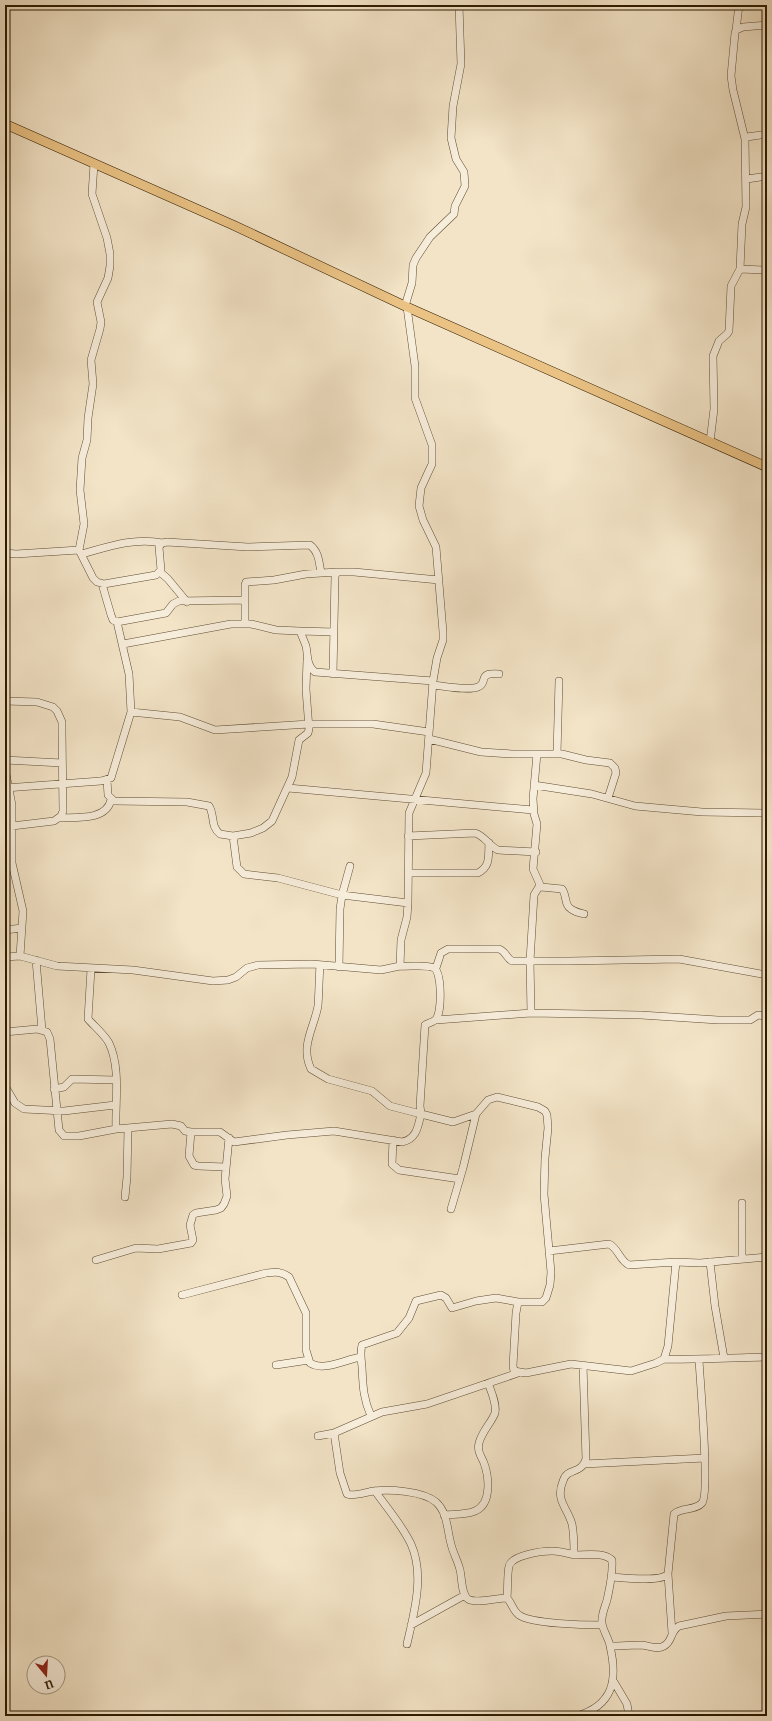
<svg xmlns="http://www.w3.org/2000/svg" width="772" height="1721" font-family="'IM FELL French Canon',serif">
	<rect width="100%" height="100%" fill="#f3e4c7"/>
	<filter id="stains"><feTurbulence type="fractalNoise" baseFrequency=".005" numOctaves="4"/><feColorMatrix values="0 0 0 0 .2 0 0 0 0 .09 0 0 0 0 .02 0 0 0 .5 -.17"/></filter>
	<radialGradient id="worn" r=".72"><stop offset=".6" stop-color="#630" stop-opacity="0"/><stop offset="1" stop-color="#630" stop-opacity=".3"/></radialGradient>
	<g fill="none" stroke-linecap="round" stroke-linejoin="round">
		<defs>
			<path id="minor" d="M 736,30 L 739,5
				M 745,139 L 733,90 L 731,76 L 735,33 L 736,30 L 743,27 L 767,25
				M 94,164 L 92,194 L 107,238 L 110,254 L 110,266 L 108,278 L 97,302 L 101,322 L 100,329 L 91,360 L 93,384 L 88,418 L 87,440 L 82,458 L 80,490 L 84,524 L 79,550 L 93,578 L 97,582 L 104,584 L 156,575 L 161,570 L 159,547 L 162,543 L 167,542 L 248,547 L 310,545 C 319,552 319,562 321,573
				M 747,179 L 767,176
				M 740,269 L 767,270
				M 405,306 L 412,283 L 413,265 L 416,258 L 430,237 L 454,214 L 455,206 L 465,186 L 464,172 L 456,159 L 451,138 L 453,106 L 461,64 L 459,5
				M 710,442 L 714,409 L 713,356 L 719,341 L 727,334 L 729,331 L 731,286 L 740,269 L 742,224 L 746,207 L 745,139 L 747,137 L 767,134
				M 5,553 L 16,554 L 79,550
				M 82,554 C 107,547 135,537 162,543
				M 160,572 L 168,579 L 187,602
				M 102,584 L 111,615 L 113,620 L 117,622
				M 245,624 L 245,585 L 246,582 L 274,580 L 306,574 L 337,572
				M 300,631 L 334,632
				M 123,644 L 231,624 L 251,624 L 276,630 L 300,631 C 302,636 304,641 306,646 C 308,655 306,665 315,672 L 433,681
				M 333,674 L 335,576 L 337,572 L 354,572 L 439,580
				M 433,685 C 444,686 468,691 478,687 C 489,683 476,672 499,674
				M 5,701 L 37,702 L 53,707 L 57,711 L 62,722 L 62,732 L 63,811 L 61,816 L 54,821 L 12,826
				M 131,712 L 180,717 L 215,730 L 309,724 L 373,724 L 429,732
				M 429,739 L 481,752 L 512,754 L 562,754 L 586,760 L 610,763 L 615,768 L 616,773 L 608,798
				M 537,754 L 533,799 L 534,814 L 537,824 L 533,869 L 541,887 L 562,889 C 567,895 564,905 571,909 C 575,912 580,913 584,914
				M 557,754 L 559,681
				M 5,760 L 62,763
				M 5,769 L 12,805 L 12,863 L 23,911 L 20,956
				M 107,780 L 108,795 L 114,801 L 187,802 L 209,806 C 215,815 210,826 220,834 L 233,836 L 251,833 L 263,828 L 272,821 L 292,777 L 299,740 L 308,733 L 309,729 L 306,689 L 307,660
				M 534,785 L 592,794 L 635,806 L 702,812 L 767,813
				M 5,788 L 101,781 L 111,778 L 131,712 L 129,674 L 117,622 L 166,613 L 173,604 L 179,601 L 245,600
				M 288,788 L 533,810
				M 59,818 C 76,817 106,821 111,800
				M 233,836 L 237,867 L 244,874 L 278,878 L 342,895 L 408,903
				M 408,836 L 475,833 C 485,836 489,846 498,850 L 536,852
				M 409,873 L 478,873 C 491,866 488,856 489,843
				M 5,930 L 22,928
				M 5,957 L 20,956 L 57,966 L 133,970 L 213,981 L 228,980 L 236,977 L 247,968 L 258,965 L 312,964 L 381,970 L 400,966 L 401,940 L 407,917 L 408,903 L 409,813 L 426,773 L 433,681 L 437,658 L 443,640 L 443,632 L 436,547 L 423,520 L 419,506 L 421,488 L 432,464 L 432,445 L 415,398 L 415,366 L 407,307
				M 36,960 L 42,1030
				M 400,966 C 408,967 428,964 434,968 C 442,972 442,1012 436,1019 C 434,1022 428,1023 425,1025 L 420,1106 L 421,1114 L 453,1122 L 476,1114 L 488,1100 L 497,1097 L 538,1107 L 545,1111 L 547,1115 L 548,1128 L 545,1158 L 544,1194 L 551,1272 L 550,1285 L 546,1298 L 542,1302 L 518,1302 L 516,1313 L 513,1366 L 514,1371 L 526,1373 L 571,1364 L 631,1371 L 656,1363 L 664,1359 L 668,1346 L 676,1262
				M 339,967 L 340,909 L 342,895 L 350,866
				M 436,968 L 441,953 L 448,949 L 499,949 C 506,951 506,958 512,961 L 569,961 L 679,959 L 767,975
				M 91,969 L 88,1019 C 95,1027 104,1034 109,1043 C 121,1068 115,1102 116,1129 L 172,1124 L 181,1126 L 185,1131 L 191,1132 L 220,1132 L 234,1142 L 287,1135 L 334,1131 L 402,1142 C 417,1139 418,1126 421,1114 L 390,1106 L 372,1091 L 328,1079 L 311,1069 C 300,1046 314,1028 318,1006 C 319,992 319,979 320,965
				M 531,1013 L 530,961 L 534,895 L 540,885
				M 436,1020 L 531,1013 L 641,1015 L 718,1020 L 750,1020 L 758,1015 L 767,1016
				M 5,1032 L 37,1029 L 47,1032 L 50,1039 L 58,1120 L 59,1130 L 64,1136 L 79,1136 L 116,1129
				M 5,1086 L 15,1103 L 24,1109 L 64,1111 L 115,1105
				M 54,1089 L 64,1087 L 72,1079 L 116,1080
				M 191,1132 L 189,1156 L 194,1165 L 198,1166 L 226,1167
				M 393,1140 L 392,1164 L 399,1170 L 460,1179
				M 125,1197 L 127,1177 L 128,1128
				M 742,1203 L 742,1259
				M 451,1209 L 463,1168 L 476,1114
				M 549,1251 L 609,1244 C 619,1249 619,1260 629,1265 L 676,1262 L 700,1263 L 767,1257
				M 96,1260 L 136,1248 L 158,1249 L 191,1243 L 193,1240 L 190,1225 L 193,1215 L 196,1213 L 216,1210 L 221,1208 L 224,1204 L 227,1196 L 225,1179 L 229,1138
				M 710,1262 L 715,1306 L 724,1358
				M 182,1295 L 266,1273 C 275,1272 281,1271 289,1277 L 306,1313 L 306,1350 L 310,1363 C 324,1372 346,1359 361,1357
				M 664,1359 C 698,1360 733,1358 767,1357
				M 276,1365 L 309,1360
				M 371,1416 C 363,1398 363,1386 362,1367 C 361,1359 360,1352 362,1345 L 397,1333 L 409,1318 L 416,1301 L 441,1295 L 446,1298 L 452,1308 L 476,1301 L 496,1298 L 518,1302
				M 334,1433 L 340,1473 L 347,1494 C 354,1497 366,1492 374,1491 C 389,1489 423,1491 436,1502 C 448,1513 447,1530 451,1544 C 453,1553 458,1561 460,1570 C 462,1577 461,1594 468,1599 C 475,1604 497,1598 507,1598 C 508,1588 507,1576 509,1566 C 512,1555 542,1551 552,1551 C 559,1551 567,1553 574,1555
				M 318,1436 L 334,1433 L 382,1412 L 427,1404 L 518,1373
				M 584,1464 L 705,1458
				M 375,1491 C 387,1508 402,1525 411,1544 C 425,1575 414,1613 407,1644
				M 444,1515 C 454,1514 466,1515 475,1511 C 492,1504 489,1477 484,1463 C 481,1456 477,1451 479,1443 C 482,1431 492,1422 495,1413 C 497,1404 491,1391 488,1383
				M 668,1574 L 672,1633
				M 612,1577 C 624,1578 661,1582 668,1574 L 674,1514 C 681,1507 695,1511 702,1503 C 710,1494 700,1379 699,1360
				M 507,1598 C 512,1603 513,1611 519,1615 C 531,1624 586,1625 602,1625
				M 411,1625 L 465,1595
				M 610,1646 C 621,1646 632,1645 642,1645 C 650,1646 657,1650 664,1646 C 673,1641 670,1631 679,1626 L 726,1616 L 767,1614
				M 614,1682 L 627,1704 L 629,1716
				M 577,1716 C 613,1705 618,1681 610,1646 C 609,1639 603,1631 602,1623 C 601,1615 605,1607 607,1600 C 610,1586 613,1574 612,1560 C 603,1552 586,1555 574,1555 C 574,1545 574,1534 572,1524 C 567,1507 555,1500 563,1481 C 567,1467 581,1475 586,1459 L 583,1365"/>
			<path id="major" d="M 5,124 L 233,225 L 407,307 L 767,467"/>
		</defs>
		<use href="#minor" stroke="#5e4c32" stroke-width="8"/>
		<use href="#major" stroke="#2d1a01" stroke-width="10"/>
		<use href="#minor" stroke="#f7eddb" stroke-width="7"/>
		<use href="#major" stroke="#eac284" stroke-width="9"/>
	</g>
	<rect width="772" height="1721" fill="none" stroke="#f3e4c7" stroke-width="20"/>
	<rect x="6" y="6" width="760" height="1709" fill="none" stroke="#2d1a01" stroke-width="2"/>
	<rect x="10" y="10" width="752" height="1701" fill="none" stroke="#2d1a01"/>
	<g transform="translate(46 1675) rotate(162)"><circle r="19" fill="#f7eddb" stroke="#a69984"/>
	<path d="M0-3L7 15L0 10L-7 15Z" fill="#8f2418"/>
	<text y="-6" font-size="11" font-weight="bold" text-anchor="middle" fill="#2d1a01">U</text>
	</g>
	<rect width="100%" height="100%" filter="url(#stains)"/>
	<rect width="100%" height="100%" fill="url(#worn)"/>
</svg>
